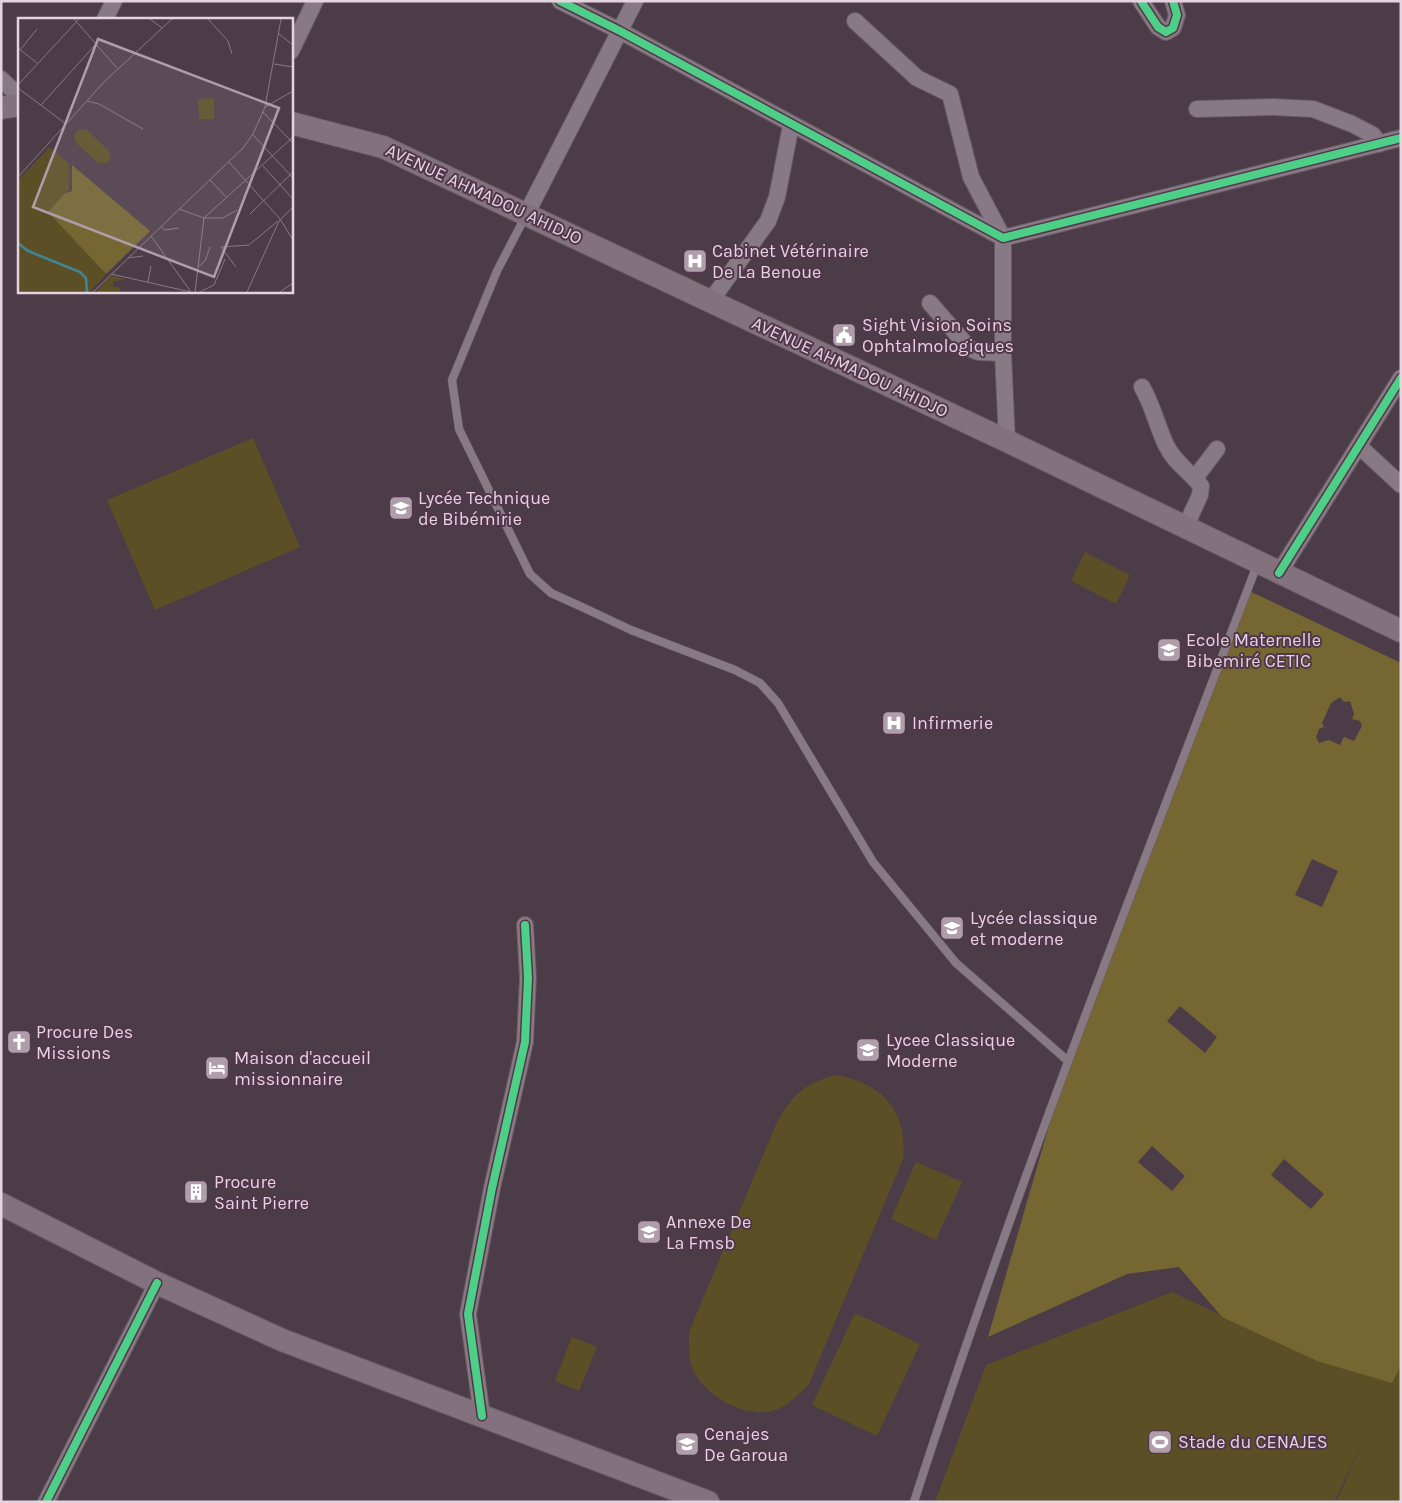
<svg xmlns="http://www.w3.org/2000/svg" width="1402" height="1503" font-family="Karla,sans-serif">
	<rect width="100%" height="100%" fill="#4c3c48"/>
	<path fill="#5c4f25" d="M 253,438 L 300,547 L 155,610 L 107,500 Z
		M 1085,552 L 1130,575 L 1116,604 L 1071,581 Z
		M 836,1075 C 882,1083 908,1111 903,1159 L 809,1384 C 798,1395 787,1407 772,1411 C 744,1417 709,1398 695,1374 C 688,1362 689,1345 689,1332 L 777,1122 C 793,1095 804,1083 836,1075 Z
		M 916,1162 L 962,1182 L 936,1240 L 891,1219 Z
		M 1172,1292 L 1317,1361 L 1401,1365 L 1401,1502 L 1336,1502 L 1366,1436 L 1334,1502 L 935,1502 L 986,1365 Z
		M 855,1313 L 920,1344 L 877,1436 L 812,1405 Z
		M 572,1337 L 597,1347 L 579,1391 L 555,1381 Z"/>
	<path fill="#766732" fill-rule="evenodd" d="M 1245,589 L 1401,663 L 1401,1365 L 1392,1383 L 1317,1361 L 1222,1317 L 1179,1267 L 1127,1274 L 988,1337 L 1068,1060 ZM 1340,697 L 1344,702 L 1350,701 L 1354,714 L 1352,719 L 1360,721 L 1362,726 L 1354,741 L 1344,737 L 1340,745 L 1329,740 L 1319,743 L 1316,737 L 1319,729 L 1324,727 L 1322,723 L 1331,703 ZM 1312,859 L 1338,871 L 1322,907 L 1295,895 ZM 1180,1006 L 1217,1037 L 1205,1053 L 1167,1021 ZM 1152,1146 L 1185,1176 L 1172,1191 L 1138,1162 ZM 1284,1159 L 1324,1194 L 1311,1209 L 1271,1175 Z"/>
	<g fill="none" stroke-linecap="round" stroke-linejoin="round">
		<defs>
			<path id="lane" d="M 525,217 L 497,271 L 452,380 L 459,429 L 530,574 L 551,593 L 582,607 L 631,630 L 735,670 L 760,683 L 778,703 L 873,862 L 956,963 L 1068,1061
				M 914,1502 C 1016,1185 1139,875 1257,565"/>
			<path id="street" d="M 560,1 L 620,31 L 1003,238 L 1401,138
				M 1141,1 L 1158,27 L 1166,32 L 1173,28 L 1177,15 L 1173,1
				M 105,19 L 114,1
				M 855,21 L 917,78 L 950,94 L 971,177 L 1003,238 L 1003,353 L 1007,441
				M 291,51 L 315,1
				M 1,79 L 19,96
				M 1197,109 L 1274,107 L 1313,109 L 1352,124 L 1373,135 L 1379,144
				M 527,213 L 635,1
				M 710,302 L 768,221 L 777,197 L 791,125
				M 930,303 L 969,348 L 978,352 L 1003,353
				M 1142,387 C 1153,406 1157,426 1166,445 C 1174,462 1190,472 1201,486 L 1200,495 L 1185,528
				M 1359,446 L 1401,485
				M 1195,478 L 1217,449
				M 1279,573 L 1401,378
				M 482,1416 L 468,1314 L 492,1188 L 525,1042 L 528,978 L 525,925
				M 46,1502 L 157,1283"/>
			<path id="secondary" d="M 1,108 L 19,105
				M 291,123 L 383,147 L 1007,441 L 1401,631
				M 1,1204 L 157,1283 L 282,1340 L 708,1502"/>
		</defs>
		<use href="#lane" stroke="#665962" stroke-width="9"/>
		<use href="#street" stroke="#665962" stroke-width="18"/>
		<use href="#secondary" stroke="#665962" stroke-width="24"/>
		<use href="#lane" stroke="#887a84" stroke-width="8"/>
		<use href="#street" stroke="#887a84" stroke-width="16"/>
		<use href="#secondary" stroke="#83727e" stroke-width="22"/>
		<defs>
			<path id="cycleway" d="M 560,1 L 620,31 L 1003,238 L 1401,138
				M 1141,1 L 1158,27 L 1166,32 L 1173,28 L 1177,15 L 1173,1
				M 1279,573 L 1401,378
				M 482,1416 L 468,1314 L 492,1188 L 525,1042 L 528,978 L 525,925
				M 46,1502 L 157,1283"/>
		</defs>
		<use href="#cycleway" stroke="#52364b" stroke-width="11"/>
		<use href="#cycleway" stroke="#4dcf88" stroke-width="8"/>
	</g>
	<defs>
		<symbol id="hospital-square" viewBox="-11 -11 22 22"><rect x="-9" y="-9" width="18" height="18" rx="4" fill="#af9eaa" stroke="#52364b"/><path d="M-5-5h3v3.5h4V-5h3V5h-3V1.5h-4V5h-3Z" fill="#fff"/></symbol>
		<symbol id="civic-square" viewBox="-11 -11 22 22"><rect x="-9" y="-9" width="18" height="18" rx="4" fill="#af9eaa" stroke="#52364b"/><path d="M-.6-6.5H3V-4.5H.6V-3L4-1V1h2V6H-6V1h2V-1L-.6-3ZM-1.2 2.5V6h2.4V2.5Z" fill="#fff"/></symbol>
		<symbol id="school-square" viewBox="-11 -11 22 22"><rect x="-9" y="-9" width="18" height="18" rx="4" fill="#af9eaa" stroke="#52364b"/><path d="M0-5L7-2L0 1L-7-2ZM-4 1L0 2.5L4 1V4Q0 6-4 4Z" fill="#fff"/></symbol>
		<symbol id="church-square" viewBox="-11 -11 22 22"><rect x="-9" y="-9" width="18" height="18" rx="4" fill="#af9eaa" stroke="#52364b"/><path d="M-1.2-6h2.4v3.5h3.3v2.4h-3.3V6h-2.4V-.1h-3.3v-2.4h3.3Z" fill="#fff"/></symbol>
		<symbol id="hotel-square" viewBox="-11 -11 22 22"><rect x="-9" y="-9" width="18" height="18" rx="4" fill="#af9eaa" stroke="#52364b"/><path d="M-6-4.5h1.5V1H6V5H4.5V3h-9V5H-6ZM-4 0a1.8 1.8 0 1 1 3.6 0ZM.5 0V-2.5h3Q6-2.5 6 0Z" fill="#fff"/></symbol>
		<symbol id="building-square" viewBox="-11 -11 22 22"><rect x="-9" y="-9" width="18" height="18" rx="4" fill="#af9eaa" stroke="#52364b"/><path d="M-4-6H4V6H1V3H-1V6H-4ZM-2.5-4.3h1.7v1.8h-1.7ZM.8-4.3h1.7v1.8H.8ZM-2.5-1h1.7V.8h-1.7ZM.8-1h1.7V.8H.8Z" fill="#fff"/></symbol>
		<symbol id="university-square" viewBox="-11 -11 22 22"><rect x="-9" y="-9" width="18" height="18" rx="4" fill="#af9eaa" stroke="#52364b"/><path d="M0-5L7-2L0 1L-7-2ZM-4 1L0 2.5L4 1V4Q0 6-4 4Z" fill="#fff"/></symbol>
		<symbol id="stadium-square" viewBox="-11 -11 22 22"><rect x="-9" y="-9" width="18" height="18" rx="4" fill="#af9eaa" stroke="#52364b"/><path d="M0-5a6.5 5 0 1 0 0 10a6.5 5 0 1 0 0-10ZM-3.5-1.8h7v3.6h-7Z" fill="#fff"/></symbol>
	</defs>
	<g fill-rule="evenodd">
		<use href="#hospital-square" x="681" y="247" width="28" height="28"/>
		<use href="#civic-square" x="830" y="321" width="28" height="28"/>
		<use href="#school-square" x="387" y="494" width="28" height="28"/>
		<use href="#school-square" x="1155" y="636" width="28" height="28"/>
		<use href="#hospital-square" x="880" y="709" width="28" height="28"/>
		<use href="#school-square" x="938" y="914" width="28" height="28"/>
		<use href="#church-square" x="5" y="1028" width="28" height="28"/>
		<use href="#school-square" x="854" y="1036" width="28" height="28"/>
		<use href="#hotel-square" x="203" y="1054" width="28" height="28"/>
		<use href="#building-square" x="182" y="1178" width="28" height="28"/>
		<use href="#university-square" x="635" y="1218" width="28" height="28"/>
		<use href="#stadium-square" x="1146" y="1428" width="28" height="28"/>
		<use href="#university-square" x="673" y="1430" width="28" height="28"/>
	</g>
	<g text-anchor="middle" stroke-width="4" stroke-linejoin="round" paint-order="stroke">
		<g font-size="18" fill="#e5d3df" stroke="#52364b">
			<text transform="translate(484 194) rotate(25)" y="6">AVENUE AHMADOU AHIDJO</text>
			<text transform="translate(850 367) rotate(25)" y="6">AVENUE AHMADOU AHIDJO</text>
		</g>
		<g font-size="18" fill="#e5d3df" stroke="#52364b" text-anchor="start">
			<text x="712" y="257">Cabinet Vétérinaire<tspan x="712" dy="21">De La Benoue</tspan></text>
			<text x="862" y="331">Sight Vision Soins<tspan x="862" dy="21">Ophtalmologiques</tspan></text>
			<text x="418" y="504">Lycée Technique<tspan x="418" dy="21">de Bibémirie</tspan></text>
			<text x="1186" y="646">Ecole Maternelle<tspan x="1186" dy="21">Bibemiré CETIC</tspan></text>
			<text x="912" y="729">Infirmerie</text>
			<text x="970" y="924">Lycée classique<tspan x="970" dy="21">et moderne</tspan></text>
			<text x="36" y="1038">Procure Des<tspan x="36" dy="21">Missions</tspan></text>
			<text x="886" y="1046">Lycee Classique<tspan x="886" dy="21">Moderne</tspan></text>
			<text x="234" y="1064">Maison d'accueil<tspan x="234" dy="21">missionnaire</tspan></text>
			<text x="214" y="1188">Procure<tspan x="214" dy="21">Saint Pierre</tspan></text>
			<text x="666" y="1228">Annexe De<tspan x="666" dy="21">La Fmsb</tspan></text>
			<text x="704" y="1440">Cenajes<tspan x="704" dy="21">De Garoua</tspan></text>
			<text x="1178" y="1448">Stade du CENAJES</text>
		</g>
	</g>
	<g transform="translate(18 18)">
		<rect width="275" height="275" fill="#4c3c48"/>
		<path d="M 196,80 L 196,101 L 181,101 L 180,81 ZM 61,111 L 69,112 L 90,132 L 93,139 L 90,145 L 80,145 L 58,125 L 56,118 ZM 32,129 L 51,146 L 51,172 L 30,194 L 88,256 L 72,274 L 0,274 L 0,162 ZM 93,257 L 107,261 L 95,264 L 96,269 L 102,269 L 102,274 L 78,274 Z" fill="#5c4f25"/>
		<path d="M 54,147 L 132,213 L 88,256 L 30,194 L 46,176 L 54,173 Z" fill="#766732"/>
		<path fill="none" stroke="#3d879b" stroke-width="2.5" d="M 0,225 L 10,233 L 62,254 L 68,260 L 69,274"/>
		<path fill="none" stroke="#897884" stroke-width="1" d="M 56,1 L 99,50M 132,1 L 144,10M 190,1 L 210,23 L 214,36M 261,16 L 275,27M 0,30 L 19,45M 2,32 L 19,11M 256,46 L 275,49M 0,67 L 61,1M 0,70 L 48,106M 69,83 L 81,86 L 125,111M 23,87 L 78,26M 247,89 L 275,73M 245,94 L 275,125M 235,117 L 275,160M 211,144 L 262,201 L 275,222M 245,148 L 275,181M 0,159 L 87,63 L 154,1M 192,162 L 209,180M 161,191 L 186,200 L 205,200 L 219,192M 232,196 L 275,154M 143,209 L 147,212 L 161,210M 133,218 L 173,274M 110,240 L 125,238M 180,249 L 187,243 L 192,229M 218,249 L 203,229 L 231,227 L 260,203M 93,256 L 173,274M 130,264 L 133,248M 75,274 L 225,130 L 235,116 L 247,89 L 263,1M 177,274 L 186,200 L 275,119M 182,274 L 196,267 L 207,241M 229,274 L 261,203 L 275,189M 262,274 L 275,265"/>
		<path fill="#af9eaa" fill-opacity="0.15" stroke="#af9eaa" stroke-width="2.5" d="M 80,21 L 261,90 L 196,259 L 15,189 Z"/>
		<rect width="275" height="275" fill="none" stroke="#e5d3df" stroke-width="2.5"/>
	</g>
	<rect width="1402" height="1503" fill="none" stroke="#e5d3df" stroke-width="5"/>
</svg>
